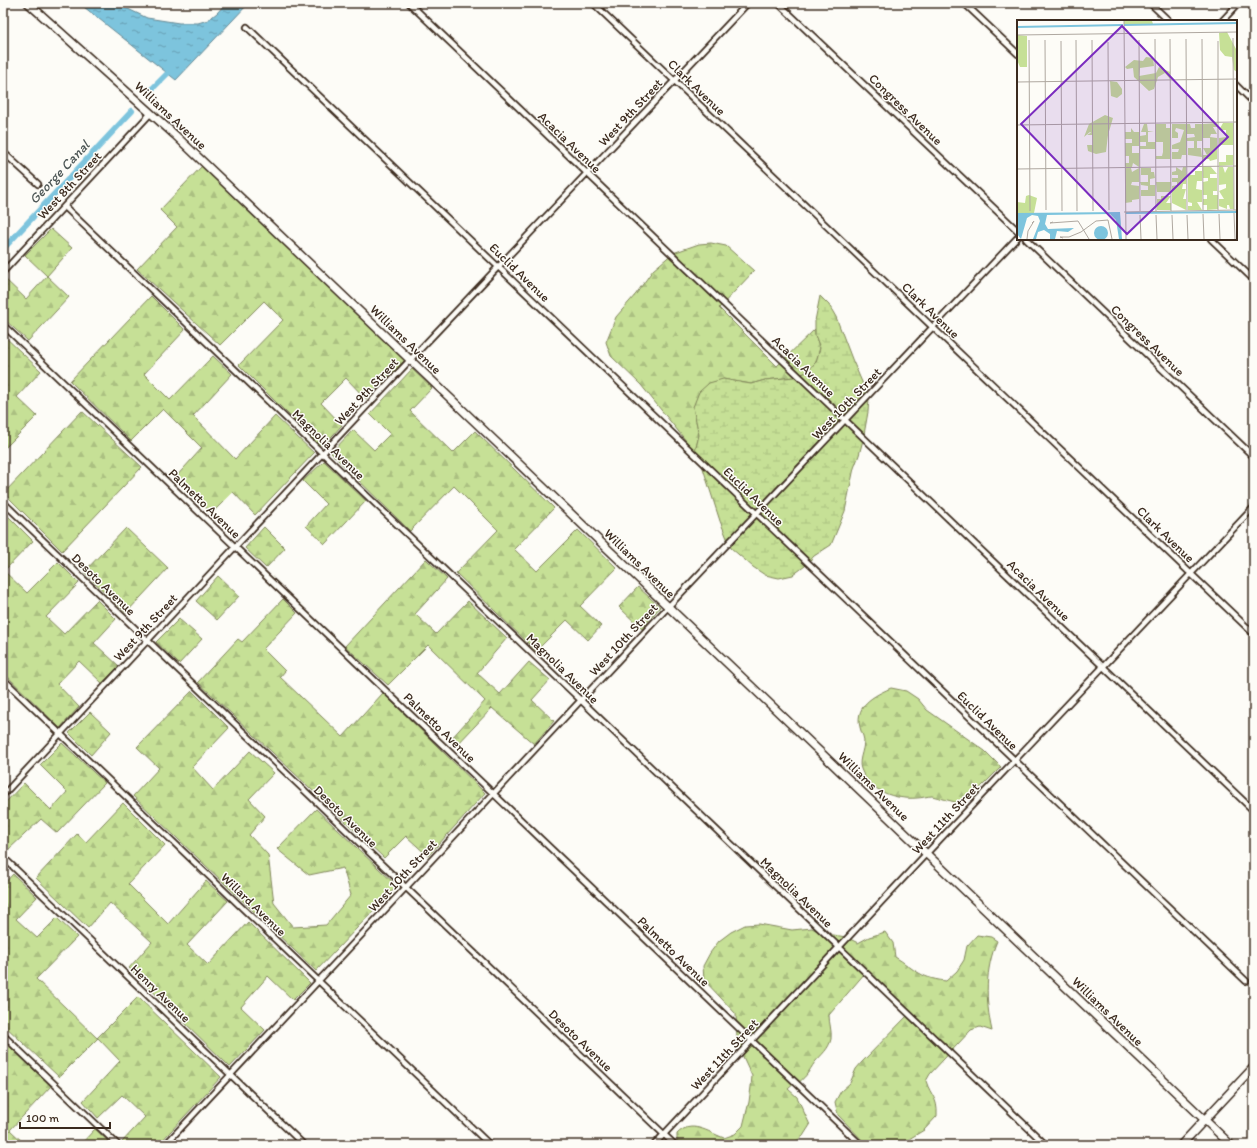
<svg xmlns="http://www.w3.org/2000/svg" width="1257" height="1148" font-family="Itim,sans-serif">
	<defs>
		<pattern id="forest-firs" width="22" height="20" patternUnits="userSpaceOnUse"><rect width="22" height="20" fill="#c6e096"/><path d="M5 1l3.5 6h-7zM16 11l3.5 6h-7z" fill="#abc081"/></pattern>
		<pattern id="wetland-marsh" width="20" height="14" patternUnits="userSpaceOnUse"><rect width="20" height="14" fill="#c6e096"/><path d="M1 5h8M5 5V1M11 12h8M15 12V8" fill="none" stroke="#abc081"/></pattern>
		<pattern id="water-ripples" width="26" height="14" patternUnits="userSpaceOnUse"><rect width="26" height="14" fill="#7dc4dd"/><path d="M2 4q2-2 4 0t4 0M15 11q2-2 4 0t4 0" fill="none" stroke="#689fb3"/></pattern>
	</defs>
	<rect width="100%" height="100%" fill="#fdfcf7"/>
	<filter id="ink" filterUnits="userSpaceOnUse"><feTurbulence type="fractalNoise" baseFrequency=".025" numOctaves="2"/><feDisplacementMap in="SourceGraphic" scale="8" xChannelSelector="R" yChannelSelector="G"/><feConvolveMatrix kernelMatrix="1 2 1 2 8 2 1 2 1" color-interpolation-filters="sRGB"/></filter>
	<g filter="url(#ink)">
		<path fill="url(#forest-firs)" stroke="#80855a" d="M 202,166 L 405,360 L 366,399 L 346,378 L 321,403 L 342,425 L 324,445 L 318,444 L 239,365 L 283,320 L 264,301 L 220,345 L 137,269 L 177,227 L 160,210 Z
			M 51,229 L 72,248 L 47,276 L 69,297 L 28,341 L 3,318 L 3,279 L 4,278 L 26,299 L 47,276 L 25,255 Z
			M 711,243 L 726,246 L 754,271 L 719,308 L 777,366 L 815,329 L 815,335 L 820,348 L 816,362 L 807,372 L 794,377 L 765,380 L 751,384 L 723,379 L 693,407 L 699,435 L 695,452 L 641,385 L 611,356 L 606,342 L 616,317 L 636,294 L 653,270 L 673,253 L 699,244 Z
			M 151,296 L 185,330 L 144,374 L 170,400 L 213,356 L 232,374 L 193,416 L 235,459 L 275,416 L 314,453 L 255,515 L 233,492 L 212,513 L 174,479 L 202,448 L 163,409 L 131,441 L 70,381 Z
			M 3,335 L 41,371 L 17,397 L 37,416 L 3,450 Z
			M 412,369 L 432,388 L 410,411 L 453,453 L 475,431 L 554,508 L 514,549 L 537,571 L 578,530 L 617,568 L 580,606 L 601,626 L 588,640 L 567,620 L 536,651 L 456,573 L 498,530 L 454,486 L 410,531 L 331,453 L 353,430 L 374,450 L 390,434 L 370,414 Z
			M 82,411 L 142,467 L 62,551 L 4,493 Z
			M 324,461 L 366,501 L 325,544 L 306,526 L 326,504 L 303,481 Z
			M 3,511 L 33,541 L 4,571 L 27,593 L 58,562 L 79,583 L 46,617 L 64,634 L 97,600 L 116,619 L 94,643 L 119,666 L 102,683 L 79,661 L 57,684 L 79,707 L 60,728 L 3,672 Z
			M 264,527 L 285,548 L 266,568 L 245,548 Z
			M 126,528 L 168,568 L 126,613 L 84,572 Z
			M 426,559 L 447,579 L 415,614 L 436,634 L 468,601 L 507,638 L 477,673 L 500,694 L 529,662 L 550,680 L 532,700 L 554,721 L 534,744 L 492,708 L 456,746 L 450,740 L 485,701 L 428,645 L 388,685 L 345,646 Z
			M 218,576 L 239,596 L 217,620 L 196,601 Z
			M 638,587 L 660,607 L 642,629 L 619,607 Z
			M 283,599 L 297,613 L 263,649 L 285,671 L 280,677 L 343,737 L 383,693 L 485,793 L 428,856 L 406,836 L 384,858 L 198,682 L 238,639 L 242,642 Z
			M 179,619 L 202,639 L 179,664 L 156,642 Z
			M 891,688 L 906,691 L 918,699 L 927,710 L 985,751 L 1001,767 L 973,795 L 959,803 C 950,801 941,798 932,796 C 927,796 922,798 917,798 C 895,800 869,791 861,769 C 857,759 867,746 863,736 C 851,709 868,698 891,688 Z
			M 192,691 L 229,728 L 192,767 L 213,790 L 250,751 L 274,773 L 249,799 L 265,816 L 249,835 L 268,855 L 274,903 L 293,927 L 326,925 L 351,895 L 343,868 L 309,875 L 277,849 L 316,809 L 397,886 L 316,971 L 133,796 L 159,768 L 137,747 Z
			M 90,712 L 111,732 L 91,755 L 69,733 Z
			M 62,743 L 105,783 L 57,833 L 41,819 L 8,850 L 3,846 L 3,805 L 24,783 L 51,810 L 67,792 L 40,765 Z
			M 123,803 L 165,845 L 128,884 L 168,924 L 206,881 L 228,901 L 187,945 L 208,965 L 248,922 L 310,983 L 293,1000 L 268,976 L 241,1007 L 265,1030 L 230,1067 L 129,968 L 152,942 L 110,903 L 88,928 L 36,878 L 77,834 L 86,842 Z
			M 13,874 L 37,897 L 16,919 L 37,938 L 57,918 L 77,937 L 36,979 L 97,1038 L 138,997 L 221,1077 L 158,1145 L 126,1145 L 122,1142 L 145,1117 L 122,1095 L 98,1118 L 83,1101 L 120,1061 L 98,1038 L 59,1077 L 3,1024 L 3,885 Z
			M 759,924 L 792,930 L 812,928 L 821,933 L 846,937 L 858,943 L 869,937 L 885,932 L 893,943 L 895,957 C 904,962 911,969 919,973 C 927,978 937,980 946,981 L 957,971 L 964,960 L 967,946 L 977,935 L 991,937 L 997,941 C 985,969 985,1000 992,1031 L 980,1027 L 971,1030 L 930,1074 L 926,1081 C 931,1097 938,1097 937,1116 L 924,1130 L 899,1145 L 867,1145 L 838,1115 L 835,1102 L 841,1091 L 850,1083 L 856,1069 L 862,1062 L 909,1014 L 865,973 L 829,1015 C 829,1024 832,1030 831,1039 C 829,1049 821,1055 815,1062 C 808,1072 808,1075 798,1083 L 796,1082 L 788,1089 L 797,1097 L 810,1125 L 803,1136 L 791,1145 L 678,1145 L 677,1144 L 677,1134 C 691,1119 708,1132 724,1138 L 735,1134 L 743,1126 L 749,1102 L 751,1087 L 752,1076 L 739,1048 L 737,1039 L 736,1014 L 704,980 L 703,966 L 710,953 L 719,941 L 731,932 L 745,925 Z
			M 9,1046 L 51,1086 L 10,1130 L 26,1145 L 3,1145 L 3,1052 Z
			M 95,1129 L 112,1145 L 80,1145 Z"/>
		<path fill="url(#wetland-marsh)" stroke="#80855a" d="M 820,296 L 829,305 L 836,317 L 852,359 L 869,398 L 868,412 L 863,440 L 859,455 L 854,468 L 845,511 L 831,545 L 814,556 L 805,566 L 793,575 L 779,578 L 765,575 L 753,567 L 731,548 L 720,521 L 702,465 L 695,452 L 699,435 L 693,407 L 699,392 L 709,383 L 723,379 L 751,384 L 765,380 L 794,377 L 807,372 L 816,362 L 820,348 L 815,335 L 815,321 Z"/>
		<path fill="url(#water-ripples)" stroke="#638691" d="M 79,3 L 118,3 L 126,8 L 147,18 L 179,23 L 198,23 L 208,20 L 217,13 L 226,3 L 249,3 L 176,80 Z"/>
		<g fill="none" stroke-linecap="round" stroke-linejoin="round">
			<path stroke="#7dc4dd" stroke-width="6" d="M 149,92 L 173,68
				M 3,249 L 132,111"/>
			<defs>
				<path id="street" d="M 409,3 L 1254,811
					M 593,3 L 1254,634
					M 778,3 L 1018,231
					M 964,3 L 1018,54
					M 1150,3 L 1169,21
					M 1222,21 L 1239,3
					M 247,27 L 1246,981
					M 1236,85 L 1254,103
					M 3,152 L 38,184
					M 65,207 L 1046,1145
					M 1026,239 L 1254,457
					M 1211,239 L 1254,280
					M 3,272 L 151,113
					M 3,325 L 861,1145
					M 3,502 L 675,1145
					M 3,679 L 490,1145
					M 3,795 L 410,360 L 748,3
					M 3,857 L 304,1145
					M 3,1035 L 118,1145
					M 165,1145 L 668,607 L 1018,237
					M 654,1145 L 927,853 L 1254,507"/>
				<path id="secondary" d="M 28,3 L 175,135 L 1231,1145
					M 1181,1145 L 1254,1067"/>
			</defs>
			<use href="#street" stroke="#3b2a1e" stroke-width="8"/>
			<use href="#secondary" stroke="#3b2a1e" stroke-width="10"/>
			<use href="#street" stroke="#fdfcf7" stroke-width="4.5"/>
			<use href="#secondary" stroke="#fdfcf7" stroke-width="7"/>
		</g>
	</g>
	<g text-anchor="middle" stroke-width="3" stroke-linejoin="round" paint-order="stroke">
		<g font-size="13" fill="#3b2a1e" stroke="#fdfcf7">
			<text transform="translate(697 87) rotate(44)" y="5">Clark Avenue</text>
			<text transform="translate(906 109) rotate(44)" y="5">Congress Avenue</text>
			<text transform="translate(630 112) rotate(-47)" y="5">West 9th Street</text>
			<text transform="translate(171 115) rotate(43)" y="5">Williams Avenue</text>
			<text transform="translate(570 142) rotate(44)" y="5">Acacia Avenue</text>
			<text transform="translate(69 185) rotate(-47)" y="5">West 8th Street</text>
			<text transform="translate(520 272) rotate(44)" y="5">Euclid Avenue</text>
			<text transform="translate(931 310) rotate(44)" y="5">Clark Avenue</text>
			<text transform="translate(406 339) rotate(44)" y="5">Williams Avenue</text>
			<text transform="translate(1148 340) rotate(44)" y="5">Congress Avenue</text>
			<text transform="translate(804 366) rotate(44)" y="5">Acacia Avenue</text>
			<text transform="translate(366 391) rotate(-47)" y="5">West 9th Street</text>
			<text transform="translate(846 403) rotate(-46)" y="5">West 10th Street</text>
			<text transform="translate(329 444) rotate(44)" y="5">Magnolia Avenue</text>
			<text transform="translate(754 496) rotate(44)" y="5">Euclid Avenue</text>
			<text transform="translate(205 503) rotate(44)" y="5">Palmetto Avenue</text>
			<text transform="translate(1166 534) rotate(44)" y="5">Clark Avenue</text>
			<text transform="translate(640 563) rotate(44)" y="5">Williams Avenue</text>
			<text transform="translate(104 584) rotate(44)" y="5">Desoto Avenue</text>
			<text transform="translate(1039 590) rotate(44)" y="5">Acacia Avenue</text>
			<text transform="translate(145 627) rotate(-47)" y="5">West 9th Street</text>
			<text transform="translate(623 639) rotate(-47)" y="5">West 10th Street</text>
			<text transform="translate(563 668) rotate(44)" y="5">Magnolia Avenue</text>
			<text transform="translate(988 720) rotate(44)" y="5">Euclid Avenue</text>
			<text transform="translate(440 727) rotate(44)" y="5">Palmetto Avenue</text>
			<text transform="translate(874 786) rotate(44)" y="5">Williams Avenue</text>
			<text transform="translate(346 816) rotate(44)" y="5">Desoto Avenue</text>
			<text transform="translate(945 818) rotate(-47)" y="5">West 11th Street</text>
			<text transform="translate(402 875) rotate(-47)" y="5">West 10th Street</text>
			<text transform="translate(797 892) rotate(44)" y="5">Magnolia Avenue</text>
			<text transform="translate(254 904) rotate(44)" y="5">Willard Avenue</text>
			<text transform="translate(674 951) rotate(44)" y="5">Palmetto Avenue</text>
			<text transform="translate(161 993) rotate(44)" y="5">Henry Avenue</text>
			<text transform="translate(1108 1011) rotate(44)" y="5">Williams Avenue</text>
			<text transform="translate(581 1040) rotate(44)" y="5">Desoto Avenue</text>
			<text transform="translate(724 1054) rotate(-47)" y="5">West 11th Street</text>
		</g>
		<g font-size="14" font-style="italic" fill="#4f5857" stroke="#fdfcf7">
			<text transform="translate(59 172) rotate(-47)" y="5">George Canal</text>
		</g>
	</g>
	<g transform="translate(1017 20)">
		<rect width="220" height="220" fill="#fdfcf7"/>
		<path d="M 107,1 L 135,1 L 136,4 L 107,5 ZM 210,12 L 219,29 L 220,52 L 217,50 L 215,37 L 208,36 L 203,30 L 202,13 ZM 0,15 L 10,16 L 10,47 L 3,47 L 0,40 ZM 129,37 L 136,38 L 137,46 L 123,48 L 122,56 L 139,53 L 142,47 L 153,52 L 153,59 L 148,53 L 141,57 L 137,69 L 132,71 L 117,57 L 116,48 L 110,49 L 108,47 L 117,40 L 126,41 ZM 93,61 L 100,62 L 105,69 L 105,74 L 100,78 L 94,76 ZM 200,103 L 200,107 L 196,107 L 200,114 L 194,114 L 193,117 L 200,118 L 200,139 L 193,141 L 192,139 L 186,139 L 186,135 L 190,135 L 186,128 L 193,128 L 193,118 L 186,118 L 186,104 ZM 206,103 L 216,103 L 216,125 L 202,125 L 202,118 L 209,117 L 209,110 L 202,110 ZM 127,104 L 130,104 L 131,111 L 137,111 L 131,112 L 131,122 L 138,122 L 138,129 L 123,129 L 123,126 L 129,126 L 129,122 L 123,122 L 123,116 L 129,115 L 129,112 L 124,112 ZM 139,104 L 149,104 L 149,108 L 153,108 L 153,139 L 139,139 L 139,136 L 145,136 L 146,132 L 146,122 L 139,122 ZM 155,104 L 169,104 L 169,135 L 165,135 L 164,139 L 155,139 L 155,132 L 161,132 L 162,129 L 155,129 L 155,125 L 163,122 L 167,110 L 159,108 L 158,111 L 161,113 L 161,118 L 155,118 ZM 170,104 L 173,104 L 174,108 L 178,108 L 178,104 L 185,104 L 185,121 L 180,121 L 180,128 L 184,128 L 185,137 L 171,135 L 171,128 L 177,128 L 177,121 L 170,121 L 170,118 L 178,117 L 177,114 L 170,114 ZM 114,108 L 117,112 L 122,112 L 122,126 L 115,126 L 115,133 L 122,133 L 122,147 L 116,143 L 115,147 L 108,147 L 108,143 L 112,143 L 112,136 L 108,136 L 108,123 L 115,123 L 115,119 L 108,119 L 108,112 L 114,112 ZM 75,112 L 91,115 L 89,132 L 79,134 L 71,131 L 70,125 L 76,125 L 76,115 L 70,115 ZM 209,135 L 216,135 L 216,145 L 202,146 L 202,142 L 209,142 ZM 159,147 L 165,151 L 166,147 L 169,147 L 169,164 L 166,164 L 165,169 L 169,169 L 166,179 L 169,179 L 169,190 L 155,183 L 155,166 L 160,165 L 160,162 L 155,162 L 155,158 L 161,158 L 161,155 L 155,155 L 155,152 L 159,151 ZM 186,147 L 194,147 L 200,154 L 193,154 L 193,158 L 200,158 L 200,171 L 196,171 L 196,175 L 201,175 L 201,189 L 190,190 L 190,185 L 186,185 L 186,179 L 190,179 L 190,175 L 186,175 L 186,162 L 191,161 L 191,158 L 186,158 ZM 202,147 L 206,147 L 208,153 L 211,147 L 216,147 L 217,189 L 213,189 L 212,185 L 210,185 L 210,189 L 202,186 L 202,179 L 207,179 L 202,171 L 209,168 L 209,164 L 202,165 ZM 108,148 L 114,148 L 115,152 L 122,148 L 122,162 L 115,162 L 114,165 L 122,166 L 122,179 L 115,180 L 115,182 L 108,183 ZM 124,148 L 134,148 L 134,152 L 137,152 L 138,158 L 133,159 L 133,165 L 138,165 L 138,176 L 124,176 L 124,170 L 131,170 L 131,166 L 124,165 L 123,162 L 131,162 L 131,155 L 124,155 ZM 178,151 L 185,151 L 185,161 L 180,161 L 179,169 L 185,170 L 185,182 L 180,182 L 185,190 L 171,190 L 171,186 L 175,186 L 175,183 L 171,182 L 171,155 L 178,155 ZM 139,162 L 154,162 L 153,172 L 140,172 ZM 12,175 L 20,178 L 17,193 L 0,193 L 0,182 L 8,183 L 9,176 ZM 144,176 L 154,176 L 149,183 L 154,183 L 154,190 L 140,190 L 140,179 L 144,179 Z" fill="#c6e096"/>
		<path d="M 88,95 L 96,98 L 91,115 L 84,119 L 73,112 L 67,117 L 72,104 Z" fill="#c6e096"/>
		<path d="M 103,192 L 105,219 L 102,219 L 99,200 L 93,194 L 30,195 L 28,204 L 31,209 L 57,208 L 51,212 L 40,211 L 38,219 L 33,219 L 33,214 L 27,210 L 21,212 L 19,219 L 16,219 L 23,201 L 21,196 L 15,195 L 10,198 L 4,219 L 0,214 L 0,193 ZM77 213a7 7 0 1 1 14 0a7 7 0 1 1-14 0Z" fill="#7dc4dd"/>
		<path fill="none" stroke="#7dc4dd" stroke-width="2" d="M 107,5 L 220,3M 0,7 L 106,5M 109,193 L 220,192"/>
		<path fill="none" stroke="#afa8a0" stroke-width="1" d="M 107,1 L 109,219M 0,15 L 220,12M 216,18 L 217,190M 138,19 L 139,191M 153,19 L 154,191M 169,19 L 170,190M 185,19 L 186,190M 12,20 L 13,191M 28,20 L 29,190M 59,20 L 60,191M 75,20 L 76,191M 122,20 L 123,191M 44,21 L 45,191M 201,21 L 201,190M 91,22 L 92,190M 0,62 L 220,59M 0,105 L 220,102M 0,149 L 220,146M 107,192 L 220,190M 217,193 L 218,219M 186,194 L 187,219M 202,194 L 203,219M 123,195 L 124,219M 139,195 L 140,219M 155,195 L 156,219M 170,195 L 171,219M 36,202 L 33,203 L 61,201 L 72,219M 46,218 L 43,217 L 52,217 L 64,212 L 79,201 L 91,200 L 95,219M 10,219 L 11,211 L 17,201 L 15,203"/>
		<path fill="#7b2cbf" fill-opacity="0.15" stroke="#7b2cbf" stroke-width="2" d="M 105,6 L 211,117 L 110,214 L 4,104 Z"/>
		<rect width="220" height="220" fill="none" stroke="#3b2a1e" stroke-width="2"/>
	</g>
	<rect width="1257" height="1148" fill="none" stroke="#fdfcf7" stroke-width="16"/>
	<rect x="8" y="8" width="1241" height="1132" fill="none" stroke="#3b2a1e" stroke-width="1.5" filter="url(#ink)"/>
	<path d="M20 1122v6h90v-6" fill="none" stroke="#3b2a1e" stroke-width="2"/>
	<text x="26" y="1122" font-size="12" fill="#3b2a1e" stroke="#fdfcf7" stroke-width="3" paint-order="stroke">100 m</text>
</svg>
